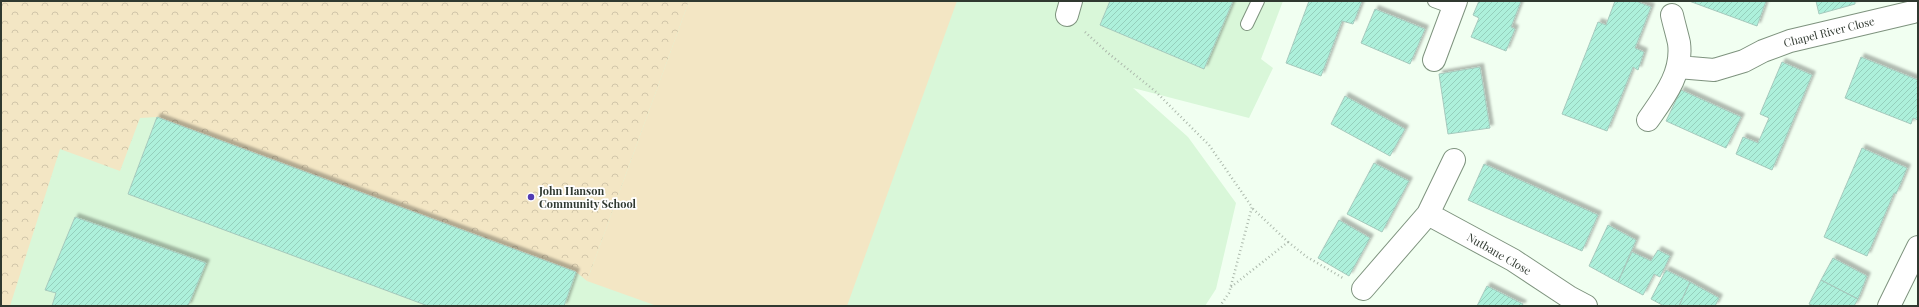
<svg xmlns="http://www.w3.org/2000/svg" width="1919" height="307" font-family="'Playfair Display',serif">
	<defs>
		<pattern id="park-crowns" width="20" height="18" patternUnits="userSpaceOnUse"><rect width="20" height="18" fill="#f3e6c4"/><path d="M2 6a3 3 0 1 1 6 0M12 15a3 3 0 1 1 6 0" fill="none" stroke="#d1c6a9"/></pattern>
		<pattern id="building-hatch" width="6" height="6" patternUnits="userSpaceOnUse"><rect width="6" height="6" fill="#adf0db"/><path d="M-1 1l2-2M0 6l6-6M5 7l2-2" fill="none" stroke="#95cfbc"/></pattern>
		<filter id="shadow"><feDropShadow dx="3.5" dy="-3.5" stdDeviation="1" flood-color="#0004"/></filter>
	</defs>
	<rect width="100%" height="100%" fill="#f1fff1"/>
	<path fill="#d9f7d9" d="M 1,1 L 1283,1 L 1261,59 L 1273,68 L 1249,118 L 1133,88 L 1188,137 L 1236,203 L 1216,289 L 1205,306 L 1,306 Z"/>
	<path fill="url(#park-crowns)" d="M 1,1 L 689,1 L 587,281 L 576,272 L 157,117 L 140,118 L 120,171 L 60,149 L 10,306 L 1,306 Z"/>
	<path fill="#f3e6c4" d="M 689,1 L 957,1 L 847,306 L 657,306 L 587,281 Z"/>
	<path fill="url(#building-hatch)" stroke="#a6c9bd" filter="url(#shadow)" d="M 1110,1 L 1233,1 L 1204,69 L 1100,25 Z
		M 1309,1 L 1362,1 L 1353,24 L 1342,21 L 1321,76 L 1286,63 Z
		M 1479,1 L 1521,1 L 1511,27 L 1515,29 L 1506,51 L 1471,37 L 1479,18 L 1473,15 Z
		M 1615,1 L 1636,1 L 1651,7 L 1635,48 L 1644,52 L 1638,70 L 1633,67 L 1607,131 L 1562,114 L 1598,22 L 1606,25 Z
		M 1689,1 L 1766,1 L 1757,26 Z
		M 1816,1 L 1855,1 L 1855,4 L 1819,14 Z
		M 1375,9 L 1425,29 L 1410,64 L 1361,43 Z
		M 1861,57 L 1918,80 L 1918,120 L 1913,118 L 1911,124 L 1845,98 Z
		M 1782,62 L 1812,75 L 1772,170 L 1736,154 L 1743,137 L 1758,143 L 1769,118 L 1760,114 Z
		M 1480,67 L 1490,128 L 1448,134 L 1439,74 Z
		M 1681,90 L 1741,117 L 1726,148 L 1666,121 Z
		M 1345,96 L 1405,129 L 1390,156 L 1331,124 Z
		M 157,117 L 576,272 L 564,306 L 428,306 L 128,194 Z
		M 1862,148 L 1907,168 L 1896,194 L 1894,193 L 1867,256 L 1824,237 Z
		M 1374,163 L 1409,181 L 1382,232 L 1347,214 Z
		M 1484,164 L 1598,215 L 1582,251 L 1468,200 Z
		M 75,217 L 206,263 L 188,306 L 52,306 L 56,293 L 45,290 Z
		M 1339,220 L 1370,238 L 1349,276 L 1318,258 Z
		M 1608,225 L 1636,240 L 1618,282 L 1589,266 Z
		M 1658,250 L 1670,256 L 1660,277 L 1654,274 L 1643,295 L 1618,282 L 1632,252 L 1651,261 Z
		M 1833,258 L 1867,276 L 1858,299 L 1821,280 Z
		M 1666,270 L 1690,282 L 1679,306 L 1664,306 L 1651,299 Z
		M 1821,280 L 1858,299 L 1854,306 L 1814,306 L 1809,304 Z
		M 1690,282 L 1719,298 L 1715,306 L 1679,306 Z
		M 1487,286 L 1523,304 L 1522,306 L 1477,306 Z"/>
	<g fill="none" stroke-linecap="round" stroke-linejoin="round">
		<defs>
			<path id="service" d="M 1434,1 L 1453,8
				M 1247,24 L 1258,1"/>
			<path id="minor" d="M 1067,15 L 1071,1
				M 1434,60 L 1456,1
				M 1678,67 L 1714,70 L 1744,61 L 1763,51 L 1790,41 L 1913,12
				M 1648,120 C 1664,97 1683,73 1679,43 C 1677,34 1674,24 1672,15
				M 1454,160 L 1428,214 L 1513,260 L 1569,297 L 1586,306
				M 1363,289 L 1428,214
				M 1889,306 L 1918,247"/>
		</defs>
		<use href="#service" stroke="#7e937e" stroke-width="14"/>
		<use href="#minor" stroke="#7e937e" stroke-width="24"/>
		<path stroke="#acb9ac" stroke-width="2.5" stroke-dasharray="1 3" stroke-linecap="butt" d="M 1085,32 L 1108,53 L 1155,91 L 1209,145 L 1252,207 L 1229,293 L 1220,306
			M 1288,242 L 1307,257 L 1343,278
			M 1231,287 L 1288,242 L 1252,208"/>
		<use href="#service" stroke="#fff" stroke-width="12"/>
		<use href="#minor" stroke="#fff" stroke-width="22"/>
	</g>
	<circle fill="#513bb3" stroke="#fff" stroke-width="1.5" cx="531" cy="197" r="4"/>
	<g text-anchor="middle" stroke-width="3.5" stroke-linejoin="round" paint-order="stroke">
		<g font-size="11" fill="#303930" stroke="#fff">
			<text transform="translate(1829 32) rotate(-14)" y="4">Chapel River Close</text>
			<text transform="translate(1499 254) rotate(30)" y="4">Nutbane Close</text>
		</g>
		<g font-size="11" font-weight="bold" fill="#303930" stroke="#fff" text-anchor="start">
			<text x="539" y="195">John Hanson<tspan x="539" dy="13">Community School</tspan></text>
		</g>
	</g>
	<rect width="1919" height="307" fill="none" stroke="#303930" stroke-width="4"/>
</svg>
